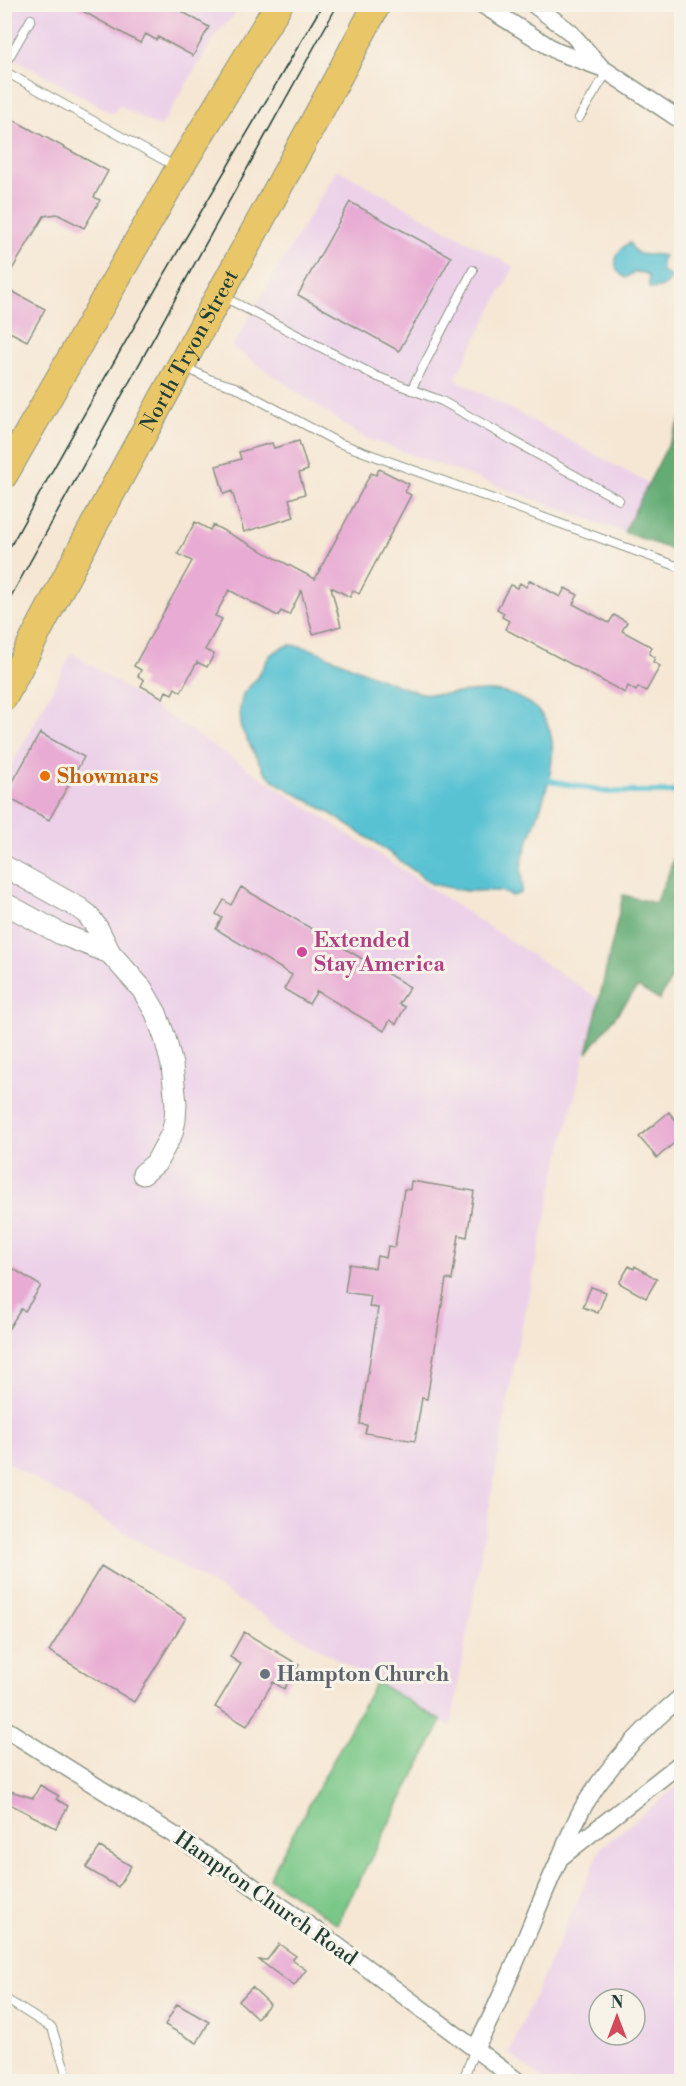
<svg xmlns="http://www.w3.org/2000/svg" width="686" height="2086" font-family="'Libre Bodoni',serif">
	<rect width="100%" height="100%" fill="#f7f3e8"/>
	<filter id="ink" filterUnits="userSpaceOnUse"><feTurbulence type="fractalNoise" baseFrequency=".0167" numOctaves="2"/><feDisplacementMap in="SourceGraphic" scale="12" xChannelSelector="R" yChannelSelector="G"/><feConvolveMatrix kernelMatrix="1 2 1 2 8 2 1 2 1" color-interpolation-filters="sRGB"/></filter>
	<filter id="wash" filterUnits="userSpaceOnUse"><feTurbulence type="fractalNoise" baseFrequency=".008" numOctaves="4" result="noise"/><feDisplacementMap in="SourceGraphic" scale="24" xChannelSelector="R" yChannelSelector="G"/><feGaussianBlur stdDeviation="1.35" result="paint"/><feColorMatrix in="noise" values="0 0 0 0 0 0 0 0 0 0 0 0 0 0 0 0 0 1.4 0 .05"/><feComposite in="paint" operator="in"/></filter>
	<g filter="url(#wash)">
		<rect width="100%" height="100%" fill="#f6e7d4"/>
		<path fill="#ecd1e9" fill-rule="evenodd" d="M 5,5 L 244,5 L 217,33 L 160,128 L 119,105 L 113,114 L 5,53 Z
			M 337,169 L 514,267 L 455,379 L 650,484 L 624,532 L 363,437 L 232,347 Z
			M 72,653 L 599,999 L 556,1172 L 517,1348 L 451,1727 L 5,1461 L 4,779 Z
			M 681,1783 L 681,2081 L 545,2081 L 509,2053 L 601,1848 ZM 599,1999 L 635,1999 L 635,2035 L 599,2035 Z"/>
		<path fill="#7ac888" stroke="#4c825e" stroke-width="1.5" d="M 376,1682 L 442,1721 L 337,1924 L 269,1878 Z"/>
		<path fill="#63ac74" stroke="#417454" stroke-width="1.5" d="M 681,419 L 682,553 L 681,553 L 624,532 Z
			M 681,836 L 681,962 L 659,1000 L 638,987 L 587,1053 L 623,895 L 655,903 L 668,875 Z"/>
		<path fill="#58c2d3" stroke="#3c8084" stroke-width="1.5" d="M 630,243 C 638,262 649,251 664,256 L 661,260 L 662,271 L 671,277 C 667,287 660,290 649,288 L 649,277 L 645,273 L 634,272 L 626,278 C 609,269 615,249 630,243 Z
			M 290,645 C 308,646 321,653 337,660 C 363,671 388,683 414,691 C 443,700 472,687 501,692 C 513,694 524,699 534,707 C 577,742 533,819 522,861 C 519,872 525,882 521,893 L 513,896 L 500,891 L 466,891 L 432,884 L 376,843 L 325,810 L 277,783 L 264,771 L 241,728 L 240,708 L 243,694 L 257,678 L 270,655 L 283,647 Z"/>
		<g fill="none" stroke-linecap="round" stroke-linejoin="round">
			<path stroke="#58c2d3" stroke-width="6" d="M 541,779 L 608,792 L 682,792"/>
		</g>
		<g id="blocks">
			<path fill="#e8abd3" d="M 70,4 L 169,4 L 209,27 L 193,56 L 158,37 L 156,40 L 146,34 L 140,43 Z
				M 4,115 L 108,171 L 94,197 L 100,200 L 84,228 L 57,214 L 44,216 L 4,283 Z
				M 350,202 L 451,257 L 399,351 L 298,295 Z
				M 4,287 L 45,309 L 27,341 L 4,329 Z
				M 299,441 L 308,470 L 299,473 L 305,494 L 289,499 L 294,517 L 244,532 L 232,491 L 224,494 L 216,466 L 241,459 L 239,452 L 272,443 L 274,448 Z
				M 379,469 L 409,484 L 405,492 L 411,495 L 359,594 L 353,590 L 350,597 L 331,587 L 341,626 L 313,634 L 301,591 L 289,615 L 281,611 L 278,616 L 229,590 L 215,616 L 222,619 L 205,650 L 214,654 L 207,667 L 197,662 L 181,692 L 175,688 L 172,694 L 166,691 L 163,698 L 141,686 L 144,680 L 138,676 L 141,670 L 134,666 L 192,561 L 178,554 L 195,522 L 210,530 L 213,525 L 315,579 L 371,473 L 376,475 Z
				M 530,580 L 560,597 L 565,588 L 578,595 L 573,604 L 609,623 L 614,615 L 627,622 L 622,631 L 652,647 L 649,654 L 655,657 L 653,662 L 660,666 L 646,691 L 638,687 L 636,691 L 628,686 L 625,693 L 505,629 L 509,621 L 502,617 L 504,613 L 497,609 L 510,585 L 517,588 L 520,583 L 526,587 Z
				M 40,733 L 84,757 L 49,820 L 5,796 Z
				M 241,887 L 410,987 L 399,1004 L 405,1007 L 396,1024 L 390,1020 L 384,1031 L 317,991 L 309,1004 L 284,989 L 292,975 L 216,929 L 222,918 L 216,914 L 224,900 L 231,905 Z
				M 669,1112 L 681,1127 L 681,1137 L 657,1158 L 639,1137 Z
				M 411,1181 L 474,1191 L 467,1237 L 459,1235 L 452,1280 L 446,1279 L 427,1399 L 422,1398 L 415,1441 L 365,1433 L 367,1425 L 360,1424 L 378,1308 L 369,1307 L 371,1296 L 345,1292 L 349,1264 L 375,1268 L 377,1256 L 386,1258 L 388,1246 L 395,1247 L 404,1189 L 410,1190 Z
				M 4,1263 L 41,1286 L 25,1311 L 21,1309 L 4,1336 Z
				M 629,1266 L 634,1269 L 635,1266 L 657,1279 L 646,1298 L 619,1283 Z
				M 591,1287 L 606,1292 L 598,1313 L 583,1307 Z
				M 101,1566 L 186,1618 L 134,1702 L 49,1651 Z
				M 244,1632 L 299,1665 L 284,1689 L 273,1682 L 247,1726 L 215,1707 L 241,1664 L 230,1657 Z
				M 40,1785 L 59,1796 L 56,1799 L 68,1806 L 56,1828 L 4,1801 L 4,1789 L 33,1798 Z
				M 100,1847 L 131,1866 L 118,1887 L 86,1868 Z
				M 279,1944 L 296,1956 L 292,1960 L 306,1970 L 294,1986 L 259,1960 L 267,1960 Z
				M 252,1987 L 270,2004 L 257,2018 L 239,2001 Z
				M 177,2004 L 209,2022 L 197,2043 L 165,2025 Z"/>
		</g>
	</g>
	<g filter="url(#ink)">
		<use href="#blocks" fill-opacity="0" stroke="#8a9284" stroke-width="1.5"/>
		<g fill="none" stroke-linecap="round" stroke-linejoin="round">
			<defs>
				<path id="service" d="M 4,66 L 31,19
					M 4,71 L 176,167
					M 579,118 L 607,72
					M 222,296 L 378,377 L 442,401 L 619,500
					M 185,367 L 209,379 L 235,387 L 339,443 L 682,568
					M 411,390 L 473,270
					M 4,1998 L 52,2028 L 69,2082
					M 462,2082 L 475,2049"/>
				<path id="minor" d="M 481,4 L 558,52 L 602,68 L 570,32 L 533,4
					M 602,68 L 682,121
					M 4,1728 L 228,1869 L 323,1935 L 519,2082
					M 560,1858 L 682,1762
					M 475,2049 C 507,1989 530,1924 558,1862 C 567,1842 574,1822 585,1804 C 610,1763 645,1727 682,1696"/>
				<path id="tertiary" d="M 4,866 L 79,908 L 88,915 L 98,929 L 110,953 L 142,989 L 156,1013 L 165,1038 L 172,1065 L 176,1104 L 175,1120 L 172,1133 L 156,1163 L 143,1174
					M 4,903 L 61,934 L 110,953"/>
				<g id="primary">
					<path d="M 4,475 L 179,169 L 279,4"/>
					<path id="s1" d="M 4,697 C 123,463 255,236 377,4"/>
				</g>
			</defs>
			<use href="#service" stroke="#8a9284" stroke-width="10"/>
			<use href="#minor" stroke="#8a9284" stroke-width="19"/>
			<use href="#tertiary" stroke="#8a9284" stroke-width="23"/>
			<use href="#primary" stroke="#8a9284" stroke-width="29"/>
			<use href="#service" stroke="#fff" stroke-width="8"/>
			<use href="#minor" stroke="#fff" stroke-width="16"/>
			<use href="#tertiary" stroke="#fff" stroke-width="21"/>
			<use href="#primary" stroke="#e9c769" stroke-width="27"/>
			<path stroke="#1f3d34" stroke-width="1.5" d="M 4,558 C 106,371 215,188 323,4
				M 4,609 L 338,4"/>
		</g>
	</g>
	<circle fill="#e8710a" stroke="#f7f3e8" stroke-width="2" cx="45" cy="776" r="6"/>
	<circle fill="#d1479c" stroke="#f7f3e8" stroke-width="2" cx="302" cy="952" r="6"/>
	<circle fill="#6b7280" stroke="#f7f3e8" stroke-width="2" cx="265" cy="1674" r="6"/>
	<g text-anchor="middle" stroke-width="6" stroke-linejoin="round" paint-order="stroke">
		<g font-size="21" fill="#1f3d34" stroke="#f7f3e8">
			<text dy="7" stroke="none"><textPath href="#s1" startOffset="393">North Tryon Street</textPath></text>
			<text transform="translate(266 1898) rotate(35)" y="7">Hampton Church Road</text>
		</g>
		<g font-size="21" font-weight="bold" fill="#c56008" stroke="#f7f3e8" text-anchor="start">
			<text x="57" y="783">Showmars</text>
		</g>
		<g font-size="21" font-weight="bold" fill="#b23c85" stroke="#f7f3e8" text-anchor="start">
			<text x="314" y="947">Extended<tspan x="314" dy="24">Stay America</tspan></text>
		</g>
		<g font-size="21" font-weight="bold" fill="#5b616d" stroke="#f7f3e8" text-anchor="start">
			<text x="277" y="1681">Hampton Church</text>
		</g>
	</g>
	<rect width="686" height="2086" fill="none" stroke="#f7f3e8" stroke-width="24"/>
	<g transform="translate(617 2017)"><circle r="28" fill="#f7f3e8" stroke="#a1aaa0" stroke-width="1.5"/>
	<path d="M0-4.5L10 22L0 15L-10 22Z" fill="#d1495b"/>
	<text y="-9" font-size="16" font-weight="bold" text-anchor="middle" fill="#1f3d34">N</text>
	</g>
</svg>
